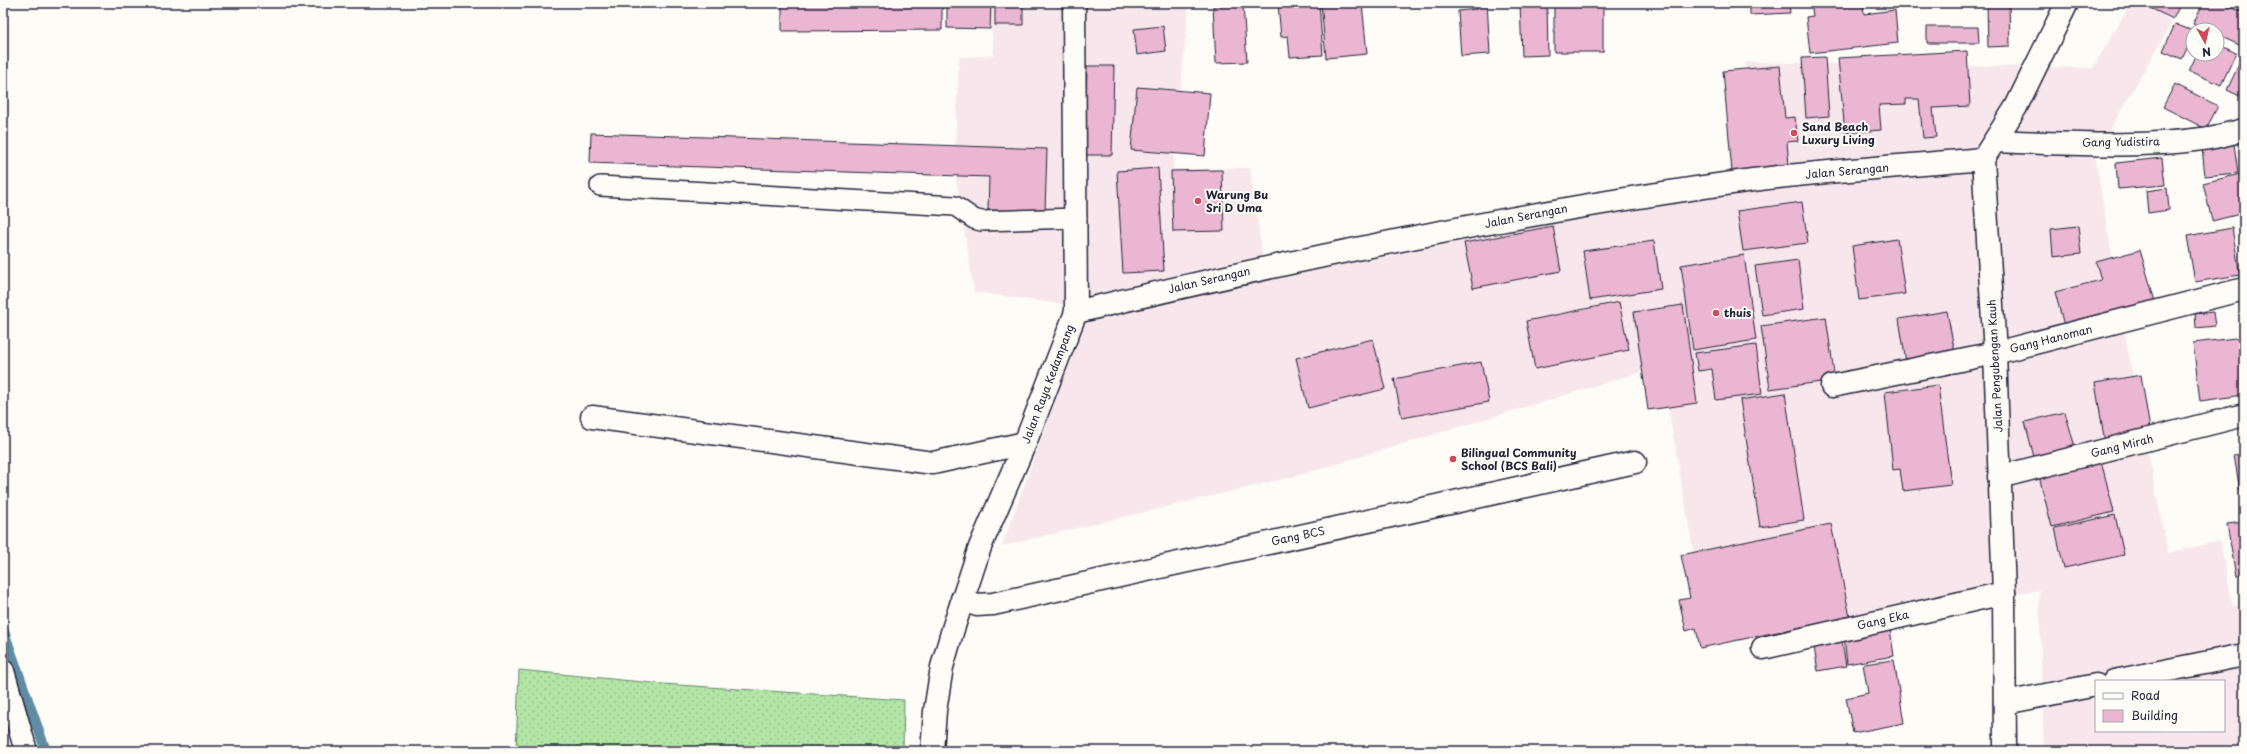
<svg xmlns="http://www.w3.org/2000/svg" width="2247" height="754" font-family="'Playpen Sans',sans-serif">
	<defs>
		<pattern id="grass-dots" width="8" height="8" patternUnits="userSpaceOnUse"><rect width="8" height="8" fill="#b2e5a6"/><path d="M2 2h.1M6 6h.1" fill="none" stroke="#99c490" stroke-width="1.8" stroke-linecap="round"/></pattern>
	</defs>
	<rect width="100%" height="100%" fill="#fdfcf7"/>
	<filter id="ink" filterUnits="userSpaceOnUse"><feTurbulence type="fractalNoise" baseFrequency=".025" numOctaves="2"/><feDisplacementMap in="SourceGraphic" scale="8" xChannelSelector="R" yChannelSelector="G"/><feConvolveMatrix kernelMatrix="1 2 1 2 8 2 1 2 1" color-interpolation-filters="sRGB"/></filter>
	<g filter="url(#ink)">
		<path fill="#f7e7ec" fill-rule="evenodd" d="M 989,3 L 1189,3 L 1173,169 L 1250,168 L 1265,273 L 1749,189 L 1746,62 L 2093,68 L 2131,3 L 2149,3 L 2172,23 L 2095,155 L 2126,340 L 2168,553 L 2220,541 L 2233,606 L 2244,605 L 2244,751 L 2044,751 L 2039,590 L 1709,640 L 1661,366 L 1300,475 L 1002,546 L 1089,308 L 974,292 L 954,165 L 959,57 L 994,56 ZM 2096,681 L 2224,681 L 2224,731 L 2096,731 Z"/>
		<path fill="url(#grass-dots)" stroke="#6a8470" d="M 519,670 L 663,684 L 904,700 L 903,751 L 516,751 Z"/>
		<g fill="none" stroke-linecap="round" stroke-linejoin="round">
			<path stroke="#5f8ca2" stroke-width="10" d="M 3,629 L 46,751"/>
		</g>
		<path fill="#eab6d1" stroke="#22223b" d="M 782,3 L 942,3 L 942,30 L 782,31 Z
			M 947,3 L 991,3 L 990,29 L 947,28 Z
			M 995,3 L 1023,3 L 1023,25 L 995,25 Z
			M 1278,3 L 1319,3 L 1323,55 L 1290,57 L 1288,36 L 1281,37 Z
			M 1321,3 L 1362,3 L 1367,54 L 1326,58 Z
			M 1477,3 L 1487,3 L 1490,54 L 1461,56 L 1458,11 L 1477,9 Z
			M 1520,3 L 1547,3 L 1548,55 L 1522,56 Z
			M 1554,3 L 1603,3 L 1603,52 L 1554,52 Z
			M 1750,3 L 1789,3 L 1790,13 L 1750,15 Z
			M 1811,3 L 1863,3 L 1864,14 L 1895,10 L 1898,43 L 1810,53 L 1806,17 L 1813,16 Z
			M 1987,3 L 2009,3 L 2010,46 L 1988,47 Z
			M 2147,3 L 2181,3 L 2173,19 L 2146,6 Z
			M 2203,3 L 2221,3 L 2244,13 L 2244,47 L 2217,35 L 2217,30 L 2207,30 L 2193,24 Z
			M 1243,4 L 1247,62 L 1216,63 L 1213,6 Z
			M 2175,24 L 2193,31 L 2193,36 L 2182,59 L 2163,51 Z
			M 1163,26 L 1166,51 L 1137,55 L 1134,29 Z
			M 1927,27 L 1978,27 L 1979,43 L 1927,43 Z
			M 2217,44 L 2236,53 L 2221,85 L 2189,71 L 2197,54 L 2217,54 Z
			M 1967,51 L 1970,106 L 1933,108 L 1936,137 L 1923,138 L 1919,99 L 1906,99 L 1906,104 L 1879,105 L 1881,130 L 1845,133 L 1838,58 Z
			M 1825,57 L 1829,116 L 1806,118 L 1802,58 Z
			M 2242,58 L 2244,58 L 2244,98 L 2227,90 Z
			M 1087,66 L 1114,66 L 1112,155 L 1085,155 Z
			M 1780,66 L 1785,118 L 1795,117 L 1798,141 L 1787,142 L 1789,166 L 1732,172 L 1723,71 Z
			M 2175,84 L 2218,106 L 2206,129 L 2163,107 Z
			M 1137,87 L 1210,93 L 1205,156 L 1131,150 Z
			M 591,133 L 1047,149 L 1045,212 L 988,210 L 989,177 L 590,163 Z
			M 2234,144 L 2238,173 L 2205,176 L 2202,148 Z
			M 2162,158 L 2165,185 L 2118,189 L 2116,163 Z
			M 1158,168 L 1164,271 L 1123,273 L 1117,171 Z
			M 1222,170 L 1224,231 L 1173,232 L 1171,171 Z
			M 2244,173 L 2244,213 L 2212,221 L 2203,183 Z
			M 2167,188 L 2169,210 L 2148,213 L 2146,191 Z
			M 1802,202 L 1808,243 L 1743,251 L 1737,211 Z
			M 2244,217 L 2244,233 L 2240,218 Z
			M 1553,226 L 1561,271 L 1473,288 L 1464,243 Z
			M 2078,226 L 2081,254 L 2053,257 L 2051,229 Z
			M 2232,228 L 2240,275 L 2195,282 L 2187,236 Z
			M 1897,239 L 1905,294 L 1859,300 L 1852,246 Z
			M 1654,241 L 1661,289 L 1590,300 L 1583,251 Z
			M 2140,250 L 2157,308 L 2066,333 L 2055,292 L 2101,280 L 2096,262 Z
			M 1744,255 L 1756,340 L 1693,350 L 1681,265 Z
			M 1798,260 L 1804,309 L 1762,315 L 1755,266 Z
			M 1619,302 L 1629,350 L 1535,369 L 1526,321 Z
			M 1683,305 L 1697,403 L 1648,410 L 1634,312 Z
			M 1947,311 L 1956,359 L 1907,368 L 1899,319 Z
			M 2213,312 L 2215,326 L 2196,328 L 2195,314 Z
			M 1826,317 L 1835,380 L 1770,389 L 1761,326 Z
			M 2244,337 L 2244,395 L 2200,401 L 2193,343 Z
			M 1373,339 L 1385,389 L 1308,408 L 1296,358 Z
			M 1756,345 L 1762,394 L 1716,400 L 1712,369 L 1698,371 L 1695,353 Z
			M 1481,362 L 1489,402 L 1402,418 L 1394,379 Z
			M 2141,375 L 2151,435 L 2105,443 L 2095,383 Z
			M 1938,385 L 1951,485 L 1903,491 L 1900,469 L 1893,470 L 1885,392 Z
			M 1785,393 L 1804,520 L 1760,527 L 1740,400 Z
			M 2065,412 L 2077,454 L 2036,465 L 2025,422 Z
			M 2244,454 L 2244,516 L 2234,455 Z
			M 2101,461 L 2114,512 L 2052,527 L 2039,476 Z
			M 2115,515 L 2124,555 L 2064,568 L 2055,528 Z
			M 2244,522 L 2244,575 L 2236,576 L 2227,524 Z
			M 1831,524 L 1850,617 L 1700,648 L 1696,628 L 1686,631 L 1679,600 L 1690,598 L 1681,555 Z
			M 1890,629 L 1894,656 L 1847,664 L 1844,636 Z
			M 1842,642 L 1846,666 L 1818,671 L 1814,647 Z
			M 1894,660 L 1904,723 L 1853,733 L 1846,698 L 1868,693 L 1863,664 Z"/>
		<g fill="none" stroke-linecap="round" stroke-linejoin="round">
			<defs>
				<path id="service" d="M 600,186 L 955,206 L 974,219 L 981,221 L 1077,218"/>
				<path id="minor" d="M 1997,141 C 2063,144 2136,148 2202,139 C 2216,138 2230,133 2244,130
					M 1832,386 L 1995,353 L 2244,289
					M 592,417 L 933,463 L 1025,443
					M 1999,477 L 2244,415
					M 962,599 L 977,605 L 993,604 L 1635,462
					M 1763,648 L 2004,593
					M 3,671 L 26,751
					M 2114,681 L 2244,655
					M 2005,703 L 2096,685"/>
				<path id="tertiary" d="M 1076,312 C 1300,258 1525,211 1753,180 C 1829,170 1907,166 1983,159
					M 932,751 L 935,711 L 942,667 L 953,629 L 980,547 L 1025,443 L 1076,312 L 1074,3
					M 2005,751 L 2004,593 L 1995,353 L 1983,159 L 2016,107 L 2067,3"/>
			</defs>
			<use href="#service" stroke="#22223b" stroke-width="22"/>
			<use href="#minor" stroke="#22223b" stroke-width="25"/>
			<use href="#tertiary" stroke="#22223b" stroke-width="25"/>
			<use href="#service" stroke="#fdfcf7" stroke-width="19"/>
			<use href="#minor" stroke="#fdfcf7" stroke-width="22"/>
			<use href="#tertiary" stroke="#fdfcf7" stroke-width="22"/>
		</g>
	</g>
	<g fill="#d1495b" stroke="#fdfcf7" stroke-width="1.5">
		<circle cx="1794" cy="133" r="4"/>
		<circle cx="1198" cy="201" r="4"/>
		<circle cx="1716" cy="313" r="4"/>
		<circle cx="1453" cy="459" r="4"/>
	</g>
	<g text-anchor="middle" stroke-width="4" stroke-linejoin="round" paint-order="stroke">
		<g font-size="11" font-weight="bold" fill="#22223b" stroke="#fdfcf7" text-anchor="start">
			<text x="1802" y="131">Sand Beach<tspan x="1802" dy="13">Luxury Living</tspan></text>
			<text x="1206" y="199">Warung Bu<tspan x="1206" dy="13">Sri D Uma</tspan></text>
			<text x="1724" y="317">thuis</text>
			<text x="1461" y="457">Bilingual Community<tspan x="1461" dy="13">School (BCS Bali)</tspan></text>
		</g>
		<g font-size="11" fill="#22223b" stroke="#fdfcf7">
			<text transform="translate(2121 142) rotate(-1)" y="4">Gang Yudistira</text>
			<text transform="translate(1847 171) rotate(-5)" y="4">Jalan Serangan</text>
			<text transform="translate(1526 216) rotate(-11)" y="4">Jalan Serangan</text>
			<text transform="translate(1209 280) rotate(-13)" y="4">Jalan Serangan</text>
			<text transform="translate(2051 339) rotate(-14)" y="4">Gang Hanoman</text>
			<text transform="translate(1995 366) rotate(-93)" y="4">Jalan Pengubengan Kauh</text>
			<text transform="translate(1048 384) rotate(-69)" y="4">Jalan Raya Kedampang</text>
			<text transform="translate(2122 446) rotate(-14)" y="4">Gang Mirah</text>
			<text transform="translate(1298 536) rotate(-12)" y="4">Gang BCS</text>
			<text transform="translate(1883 620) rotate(-13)" y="4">Gang Eka</text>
		</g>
	</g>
	<rect width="2247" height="754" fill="none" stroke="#fdfcf7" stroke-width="16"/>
	<rect x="8" y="8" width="2231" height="738" fill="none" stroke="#22223b" stroke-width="1.5" filter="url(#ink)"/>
	<rect x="2095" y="680" width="130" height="52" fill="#fdfcf7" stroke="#a5a5ac"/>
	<rect x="2103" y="693" width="20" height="6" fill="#fdfcf7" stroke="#a5a5ac"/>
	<text x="2131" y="700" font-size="12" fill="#22223b">Road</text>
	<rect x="2103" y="710" width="20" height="12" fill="#eab6d1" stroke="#a5a5ac"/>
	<text x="2131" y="720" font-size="12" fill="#22223b">Building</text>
	<g transform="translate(2205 42) rotate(172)"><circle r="19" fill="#fdfcf7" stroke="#a5a5ac"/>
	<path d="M0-3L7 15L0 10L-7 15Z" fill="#d1495b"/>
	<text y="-6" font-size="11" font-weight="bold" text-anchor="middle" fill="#22223b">N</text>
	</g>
</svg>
